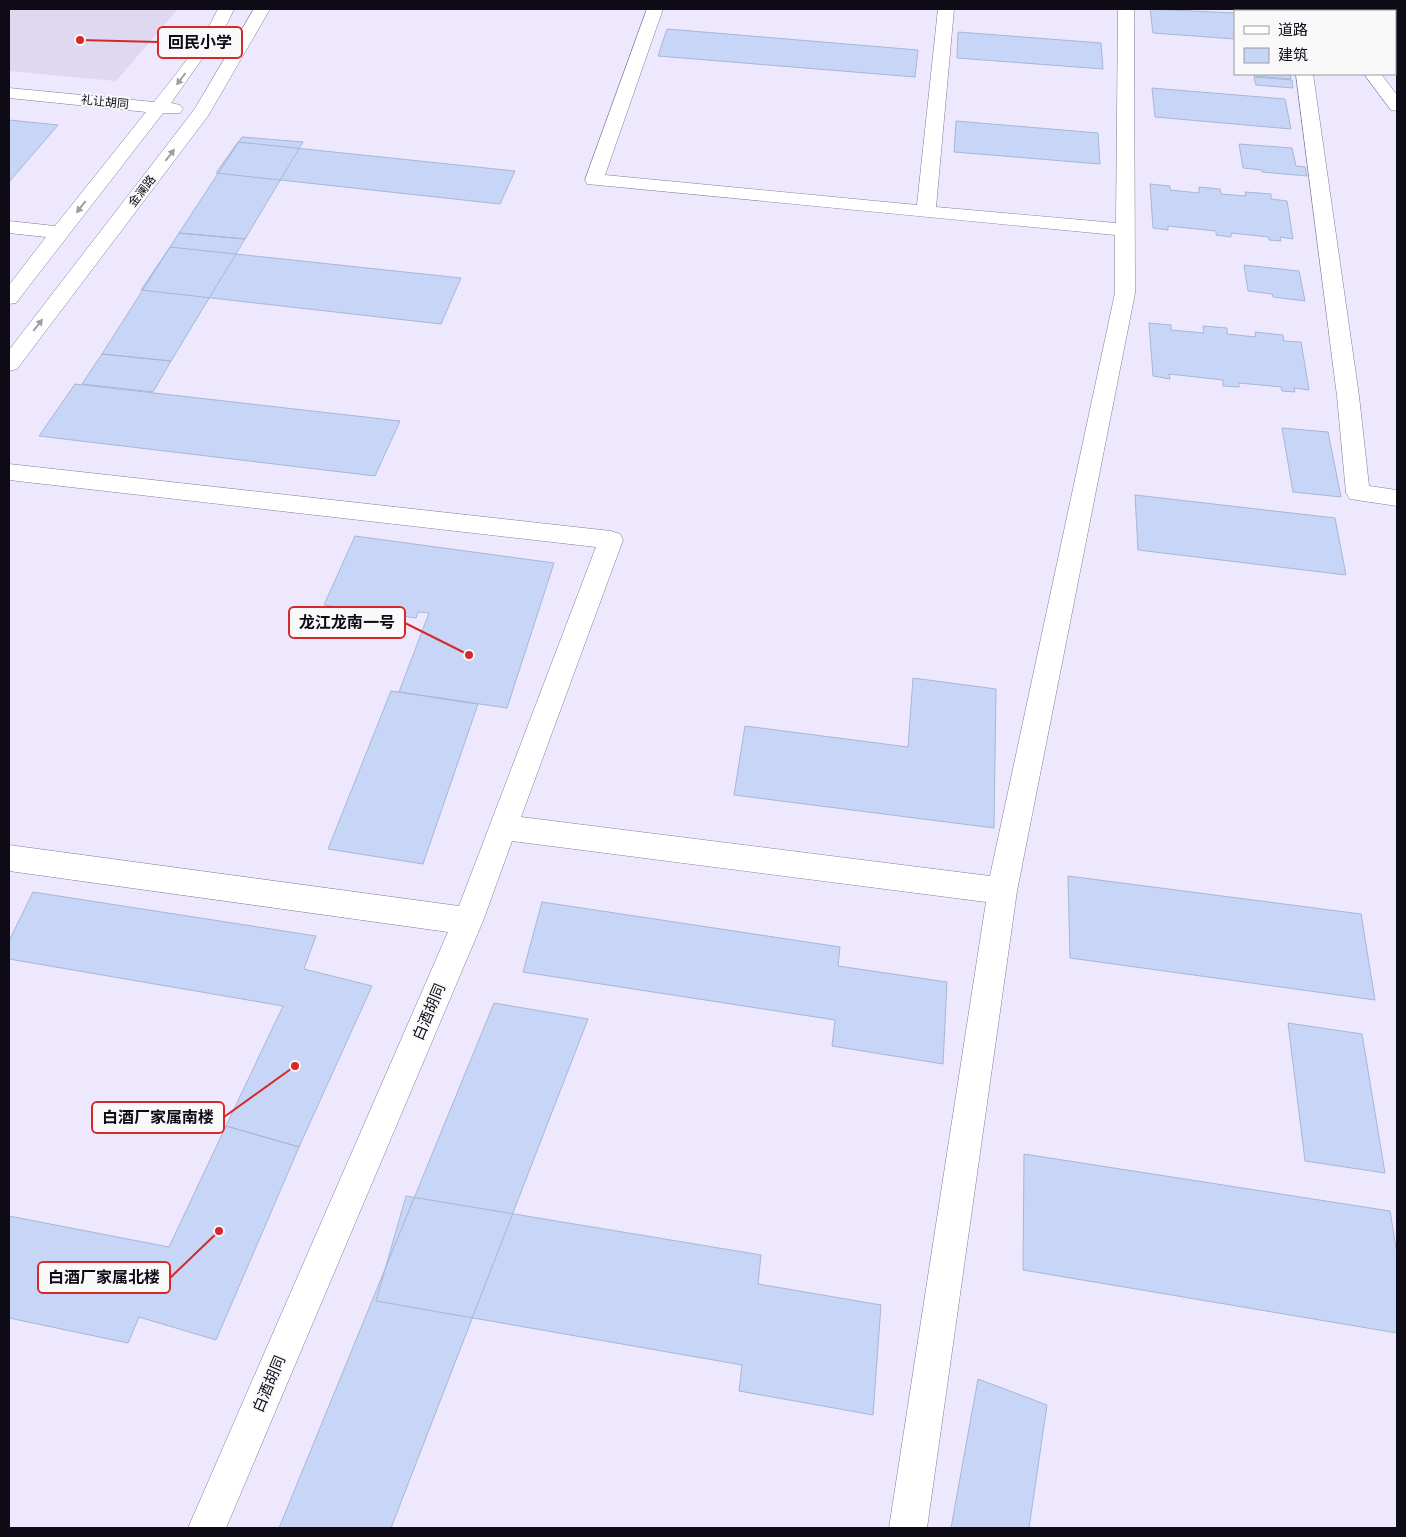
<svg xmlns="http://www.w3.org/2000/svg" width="1406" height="1537" font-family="Ubuntu,'Noto Sans SC',sans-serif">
	<rect width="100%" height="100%" fill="#ede8fe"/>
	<path fill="#ded8f1" d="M 9,9 L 178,9 L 116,81 L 9,71 Z"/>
	<path fill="#c7d5f6" stroke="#a8b6d6" d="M 1150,9 L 1235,13 L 1235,39 L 1153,33 Z
		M 667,29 L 918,50 L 915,77 L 658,56 Z
		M 958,32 L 1101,43 L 1103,69 L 957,58 Z
		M 1253,74 L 1290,74 L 1291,79 L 1254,76 Z
		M 1254,77 L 1292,80 L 1293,88 L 1256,85 Z
		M 1152,88 L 1285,99 L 1291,129 L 1155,117 Z
		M 9,120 L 58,125 L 9,182 Z
		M 956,121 L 1098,133 L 1100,164 L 954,152 Z
		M 242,137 L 303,142 L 245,239 L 179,233 Z
		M 238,142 L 515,171 L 500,204 L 216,173 Z
		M 1239,144 L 1292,148 L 1296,166 L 1305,167 L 1307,176 L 1262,172 L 1262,170 L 1243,168 Z
		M 1150,184 L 1170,186 L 1170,190 L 1199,193 L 1199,187 L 1220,189 L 1221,194 L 1246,196 L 1245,192 L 1271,194 L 1271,199 L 1287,201 L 1293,239 L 1280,237 L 1281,241 L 1269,240 L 1269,237 L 1231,233 L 1231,237 L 1216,235 L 1216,231 L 1168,226 L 1168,230 L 1153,228 Z
		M 179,233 L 245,239 L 171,361 L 102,354 Z
		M 170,247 L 461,278 L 441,324 L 141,290 Z
		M 1244,265 L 1299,271 L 1305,301 L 1273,297 L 1272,294 L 1248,291 Z
		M 1149,323 L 1171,325 L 1171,330 L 1204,333 L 1203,326 L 1227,328 L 1227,334 L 1256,337 L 1255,332 L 1283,335 L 1284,341 L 1301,342 L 1309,390 L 1294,388 L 1295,392 L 1282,391 L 1281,387 L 1239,383 L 1239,387 L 1223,386 L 1223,380 L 1169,374 L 1170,379 L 1153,376 Z
		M 102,354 L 171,361 L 153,392 L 82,384 Z
		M 75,384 L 400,421 L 375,476 L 39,436 Z
		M 1282,428 L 1328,432 L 1341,497 L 1293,492 Z
		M 1135,495 L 1335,518 L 1346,575 L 1138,550 Z
		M 355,536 L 554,563 L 507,708 L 399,692 L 429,613 L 418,612 L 416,618 L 324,605 Z
		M 913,678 L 996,689 L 994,828 L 734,795 L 745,726 L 908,747 Z
		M 391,691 L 478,704 L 423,864 L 328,849 Z
		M 1068,876 L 1361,914 L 1375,1000 L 1070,958 Z
		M 33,892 L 316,936 L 304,969 L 372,986 L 299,1147 L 226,1126 L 283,1006 L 9,959 L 9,941 Z
		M 542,902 L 840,947 L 838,966 L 947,982 L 943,1064 L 832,1046 L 835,1020 L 523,972 Z
		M 494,1003 L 588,1019 L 391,1528 L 279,1528 Z
		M 1288,1023 L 1362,1034 L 1385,1173 L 1305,1161 Z
		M 226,1126 L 299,1147 L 216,1340 L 139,1317 L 128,1343 L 9,1318 L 9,1216 L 169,1247 Z
		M 1024,1154 L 1390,1211 L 1397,1254 L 1397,1333 L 1023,1270 Z
		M 406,1196 L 761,1255 L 758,1284 L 881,1305 L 873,1415 L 739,1391 L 742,1365 L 376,1301 Z
		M 978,1379 L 1047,1405 L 1029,1528 L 951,1528 Z"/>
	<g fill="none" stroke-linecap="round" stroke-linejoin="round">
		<defs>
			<path id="minor" d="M 218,9 L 234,9 L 228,22 L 171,103 L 180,105 L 183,109 L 180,113 L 163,113 L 16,303 L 9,304 L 9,285 L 46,237 L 9,233 L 9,221 L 55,226 L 146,112 L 9,98 L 9,88 L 154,102 C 177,73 202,43 218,9 Z
				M 254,9 L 270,9 L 208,116 L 17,369 L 9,371 L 9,350 L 194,110 Z
				M 647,9 L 663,9 L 605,175 L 917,205 L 938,9 L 954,9 L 936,207 L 1116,223 L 1118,9 L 1134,9 L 1135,293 L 1017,891 L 927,1528 L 889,1528 L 986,902 L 512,841 L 483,921 L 226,1528 L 188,1528 L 448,932 L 9,871 L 9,845 L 459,906 L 596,547 L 9,480 L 9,464 L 611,531 L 620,534 L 623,540 L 521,817 L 990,876 L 1115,293 L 1115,235 L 587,184 L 585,180 Z
				M 1287,9 L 1303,9 L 1304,11 L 1288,11 Z
				M 1324,9 L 1342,9 L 1340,11 L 1323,11 Z
				M 1388,9 L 1397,9 L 1397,14 L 1395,14 L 1395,11 L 1390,11 Z
				M 1296,74 L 1313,74 L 1359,396 L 1369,486 L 1397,490 L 1397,506 L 1350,499 L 1346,493 L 1337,396 Z
				M 1364,74 L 1381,74 L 1397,95 L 1397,111 L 1391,110 Z"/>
		</defs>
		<use href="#minor" stroke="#827a99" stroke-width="1"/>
		<use href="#minor" fill="#fff" fill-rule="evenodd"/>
	</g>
	<defs><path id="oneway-solid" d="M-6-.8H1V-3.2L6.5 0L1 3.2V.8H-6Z" transform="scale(1.25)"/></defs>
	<g fill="#9f9da2">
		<use href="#oneway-solid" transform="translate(181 79) rotate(127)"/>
		<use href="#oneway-solid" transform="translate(170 155) rotate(-52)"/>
		<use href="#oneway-solid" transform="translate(81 207) rotate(128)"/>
		<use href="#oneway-solid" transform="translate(38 325) rotate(-52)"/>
	</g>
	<g text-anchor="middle" stroke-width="4" stroke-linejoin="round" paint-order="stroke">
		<g font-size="12" fill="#0e0b17" stroke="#f9f9f9">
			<text transform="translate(105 102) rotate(6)" y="4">礼让胡同</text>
			<text transform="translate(142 191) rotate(-52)" y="4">金澜路</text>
		</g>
		<g font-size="15" fill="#0e0b17" stroke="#f9f9f9">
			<text transform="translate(429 1012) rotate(-67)" y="5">白酒胡同</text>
			<text transform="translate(269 1384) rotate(-67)" y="5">白酒胡同</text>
		</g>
	</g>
	<path fill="none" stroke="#d62828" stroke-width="2" d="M80 40L158 42M469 655L405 623M295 1066L224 1117M219 1231L170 1278"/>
	<g fill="#d62828" stroke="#f9f9f9" stroke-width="2">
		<circle cx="80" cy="40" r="5"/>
		<circle cx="469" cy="655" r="5"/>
		<circle cx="295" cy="1066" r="5"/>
		<circle cx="219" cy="1231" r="5"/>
	</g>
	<g fill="#f9f9f9" stroke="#d62828" stroke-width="2">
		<rect x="158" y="27" width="84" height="31" rx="5"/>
		<rect x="289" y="607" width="116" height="31" rx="5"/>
		<rect x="92" y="1102" width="132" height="31" rx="5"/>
		<rect x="38" y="1262" width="132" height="31" rx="5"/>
	</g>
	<g font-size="16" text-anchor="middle" font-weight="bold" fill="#0e0b17">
		<text x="200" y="48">回民小学</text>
		<text x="347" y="628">龙江龙南一号</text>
		<text x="158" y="1123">白酒厂家属南楼</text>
		<text x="104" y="1283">白酒厂家属北楼</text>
	</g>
	<rect width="1406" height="1537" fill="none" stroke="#0e0b17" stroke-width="20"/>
	<rect x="1234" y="10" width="162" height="65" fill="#f9f9f9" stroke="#9b9a9f"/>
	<rect x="1244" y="26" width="25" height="8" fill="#ffffff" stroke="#9b9a9f"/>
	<text x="1278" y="35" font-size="15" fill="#0e0b17">道路</text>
	<rect x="1244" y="48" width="25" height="15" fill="#c7d5f6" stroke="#9b9a9f"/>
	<text x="1278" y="60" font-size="15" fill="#0e0b17">建筑</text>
</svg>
